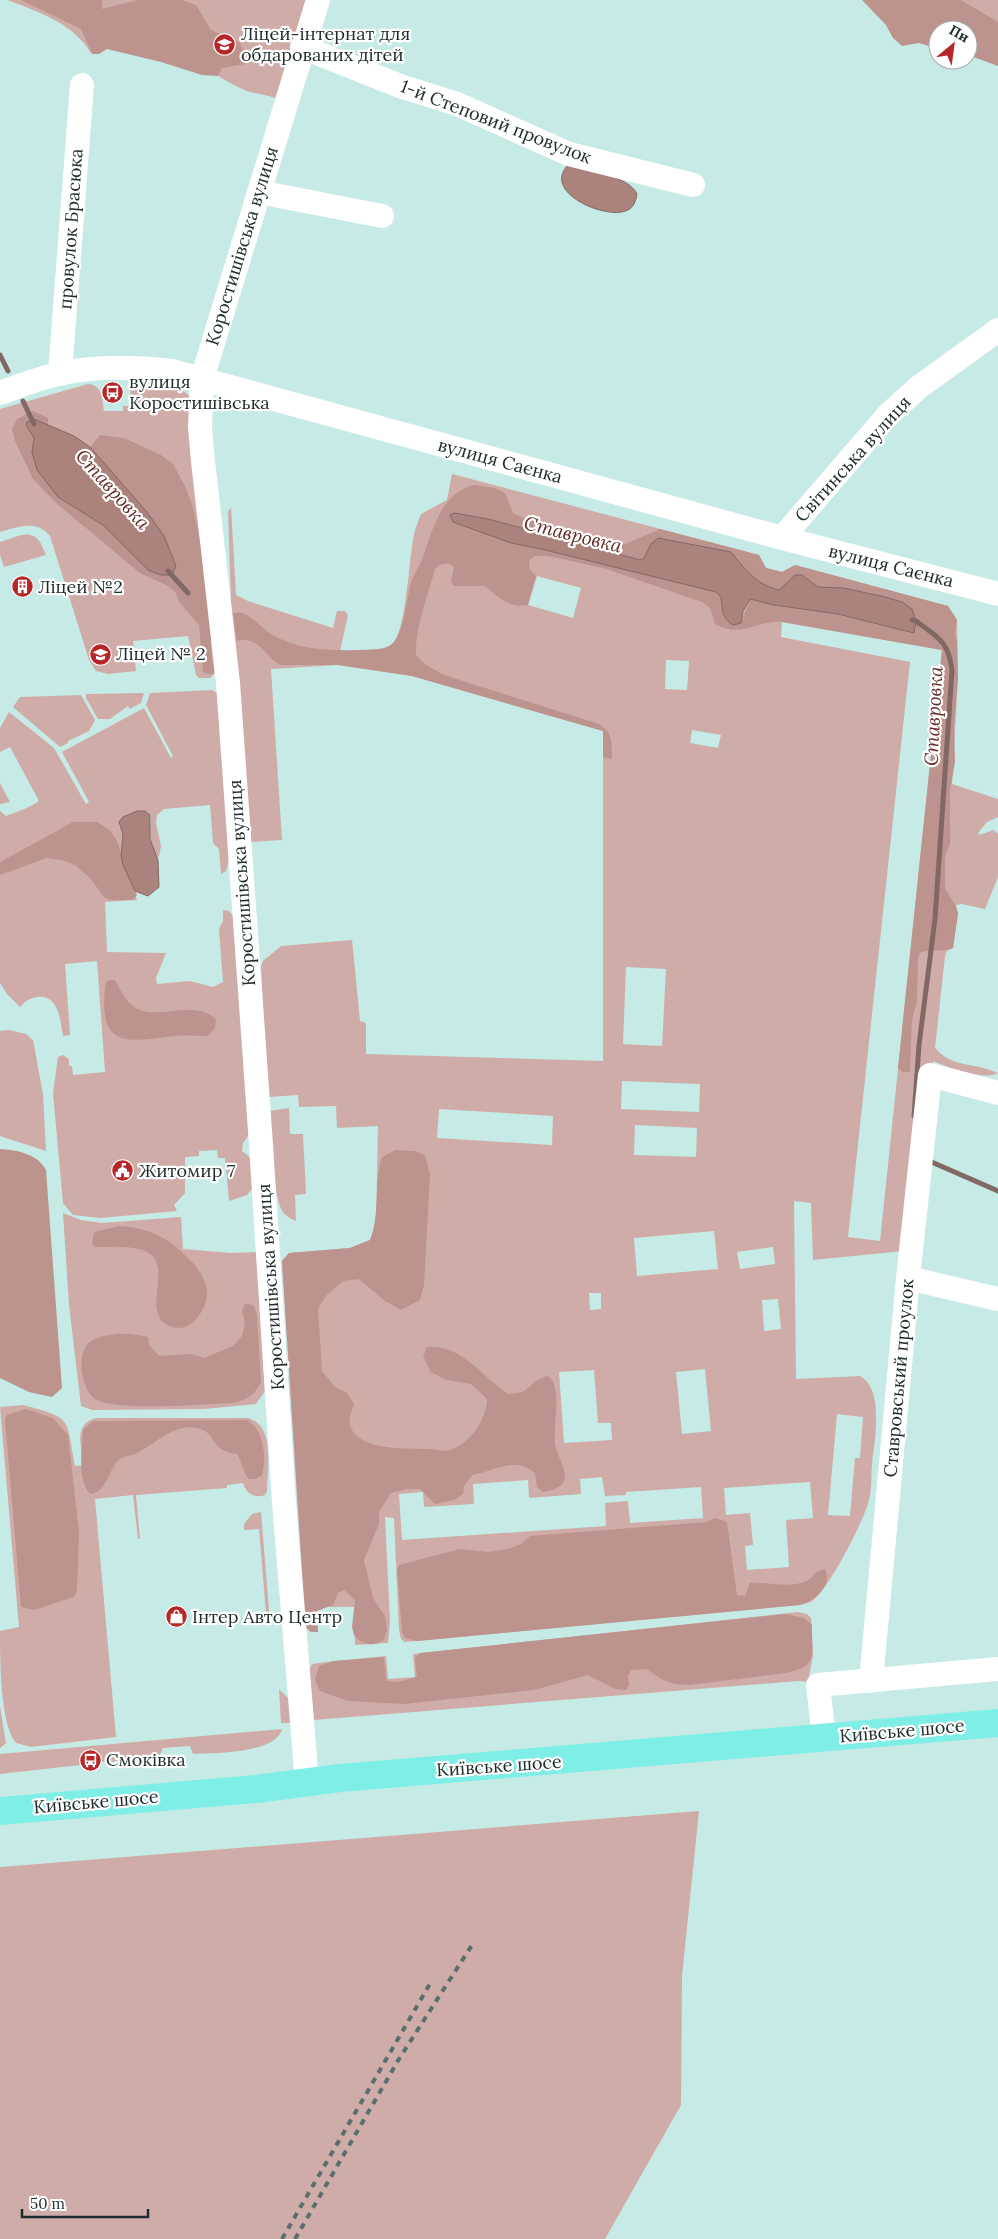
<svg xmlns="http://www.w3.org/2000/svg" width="998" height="2239" font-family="Lora,serif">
	<rect width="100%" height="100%" fill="#c6eae5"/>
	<path fill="#d0aca8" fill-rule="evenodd" d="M 8,0 L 310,0 L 281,101 C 269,94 259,95 247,91 C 237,87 227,81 218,76 L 221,68 L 101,23 L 91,53 C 73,23 38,12 8,0 Z
		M 933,0 L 998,0 L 998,37 Z
		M 131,383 C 149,384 179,382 191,398 L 216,672 L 210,678 L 199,678 L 196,675 L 188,636 L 133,641 L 136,671 L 108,674 L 96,671 L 89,660 L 50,536 C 37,519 17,527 0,532 L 0,409 L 88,384 C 103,385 102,400 104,411 L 123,411 L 123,406 L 135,406 L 135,399 L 130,399 ZM 48,427 L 61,431 L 34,438 Z
		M 452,474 L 759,555 L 766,568 L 782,572 L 795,565 L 948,606 L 957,620 L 958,678 L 952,784 L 998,799 L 998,817 L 987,822 L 978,833 L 979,835 L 994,830 L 998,834 L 998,877 L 985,909 L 961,904 L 956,905 L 958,913 L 953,948 L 947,951 L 945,956 L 935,1048 C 953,1069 976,1062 998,1073 C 985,1081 947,1067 933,1061 L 904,1251 L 813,1260 L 811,1203 L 794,1201 L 796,1379 L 860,1376 C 885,1390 874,1441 872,1465 C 871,1476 872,1489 869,1500 C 864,1521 828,1591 811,1602 C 808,1603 803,1604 800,1605 L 405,1642 L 401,1639 L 399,1630 L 394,1518 L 385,1517 L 390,1622 L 388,1643 L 355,1645 L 354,1607 L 317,1607 L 311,1632 L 305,1624 L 282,1261 L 289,1253 L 350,1248 L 370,1240 L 376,1224 L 378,1126 L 337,1128 L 336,1106 L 299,1107 L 298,1095 L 268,1097 L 261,967 L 263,961 L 281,946 L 352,940 L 360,1021 L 366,1023 L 366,1054 L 603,1061 L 603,731 L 412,676 L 338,665 L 271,669 L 282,840 L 248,842 L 231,601 L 228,512 L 231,507 L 236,595 L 248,601 L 333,628 L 337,611 L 345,611 L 348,615 L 340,651 C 354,650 380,654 392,644 C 406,633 409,560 413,540 C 414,531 418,522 421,514 L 447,500 ZM 537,576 L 581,588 L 573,618 L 528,605 ZM 782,622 L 942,650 L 880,1241 L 848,1237 L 910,662 L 781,637 ZM 666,660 L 689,661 L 687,690 L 665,689 ZM 692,730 L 721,735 L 718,748 L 690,743 ZM 626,967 L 666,969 L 662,1046 L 623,1044 ZM 622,1081 L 700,1084 L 699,1112 L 621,1109 ZM 439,1109 L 553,1116 L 552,1145 L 437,1138 ZM 635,1125 L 697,1128 L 696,1157 L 634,1155 ZM 714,1231 L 718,1269 L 637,1276 L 634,1238 ZM 773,1247 L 775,1264 L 740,1269 L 737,1252 ZM 589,1293 L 601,1293 L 601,1309 L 590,1310 ZM 778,1299 L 781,1329 L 764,1331 L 762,1300 ZM 705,1369 L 711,1431 L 682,1434 L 676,1372 ZM 594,1370 L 598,1423 L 611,1423 L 612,1440 L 564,1443 L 559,1372 ZM 837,1414 L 863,1417 L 860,1458 L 855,1458 L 850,1516 L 828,1515 ZM 602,1477 L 605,1496 L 626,1495 L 626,1492 L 701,1487 L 703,1518 L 630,1523 L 628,1501 L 605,1503 L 606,1526 L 402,1540 L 399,1494 L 423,1492 L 424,1507 L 474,1504 L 473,1484 L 528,1480 L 529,1498 L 581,1494 L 580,1479 ZM 810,1482 L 813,1518 L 786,1520 L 789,1567 L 747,1570 L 745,1546 L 753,1545 L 750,1513 L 726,1515 L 724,1488 Z
		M 21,535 C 37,532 41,542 46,555 L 4,567 L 0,555 L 0,542 Z
		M 212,690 L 217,693 L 230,855 L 226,871 L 221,874 L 219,849 L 213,843 L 210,805 L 164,809 L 157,815 L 156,823 L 161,846 L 159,857 L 156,856 L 150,839 L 151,816 L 149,813 C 135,808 128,816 119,825 L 122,829 L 129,877 L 137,900 L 105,902 L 107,952 L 166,953 L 156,978 L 157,984 L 190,981 L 213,987 L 223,982 L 219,929 L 223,921 L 223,910 L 229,911 L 233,916 L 250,1133 L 243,1143 L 242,1151 L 252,1159 L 254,1187 L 247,1195 L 229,1201 L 225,1158 L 218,1158 L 217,1150 L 199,1151 L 199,1156 L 185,1157 L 185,1193 L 174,1205 L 177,1211 L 100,1218 L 73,1215 L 63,1203 L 53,1093 L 58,1057 L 63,1055 L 69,1059 L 69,1066 L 72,1066 L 73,1075 L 105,1072 L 97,961 L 65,964 L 70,1035 L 63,1036 C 60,1020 59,994 37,997 C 30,998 25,1001 20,1007 L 7,994 L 0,983 L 0,811 L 6,816 C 18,811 27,809 39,801 L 10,747 L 0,752 L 0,728 L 9,712 L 54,748 L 86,804 L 89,802 L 62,752 L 144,708 L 171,758 L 173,756 L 146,705 L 150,693 Z
		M 144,693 L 141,703 L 130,709 L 128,706 L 110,719 L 98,719 L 86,698 L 86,694 Z
		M 81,695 L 95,720 L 89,731 L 68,741 L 68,743 L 60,747 L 13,707 L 20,697 Z
		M 0,783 L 10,802 L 0,804 Z
		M 9,1030 L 26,1034 L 33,1040 L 43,1094 L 46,1151 L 0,1136 L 0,1031 Z
		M 289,1108 L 290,1134 L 303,1134 L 306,1194 L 295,1195 L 296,1221 C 291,1219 287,1217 283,1212 C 272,1196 271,1133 270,1111 Z
		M 63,1213 L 81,1220 L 102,1223 L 181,1217 L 183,1249 L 232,1253 L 257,1252 L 265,1391 L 256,1404 L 204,1409 L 92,1410 L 81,1406 L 69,1305 Z
		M 23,1405 C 74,1418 66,1419 75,1466 L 84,1465 C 81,1447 73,1424 96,1418 L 248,1418 C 276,1426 267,1468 267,1491 L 265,1495 C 254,1499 246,1493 243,1483 L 227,1485 L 227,1488 L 136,1495 L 140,1539 L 138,1539 L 133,1495 L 95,1499 L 116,1737 L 31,1747 L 16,1743 C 0,1725 0,1657 0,1631 L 19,1627 L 0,1407 Z
		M 261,1512 L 270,1623 L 267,1624 L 259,1529 L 244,1530 L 244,1524 L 252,1514 Z
		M 798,1612 L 807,1614 L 811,1618 L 813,1655 L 808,1682 L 798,1681 L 314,1720 L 309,1670 L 312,1664 L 318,1663 L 386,1656 L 388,1679 L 415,1677 L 413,1654 Z
		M 279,1689 L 289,1699 L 290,1723 L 281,1723 Z
		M 0,1706 L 6,1743 L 0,1748 Z
		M 282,1729 C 276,1754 214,1753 193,1754 L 190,1746 L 163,1748 L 158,1759 L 101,1762 L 100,1753 L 83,1754 L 84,1761 L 80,1765 L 0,1774 L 0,1754 Z
		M 699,1811 L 682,1976 L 681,2105 L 605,2239 L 0,2239 L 0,1867 Z"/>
	<path fill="#bd938e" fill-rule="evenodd" d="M 21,0 L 102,0 L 102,9 L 138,0 L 182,0 L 196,5 L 211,30 L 239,42 L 251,63 L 222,68 L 218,76 L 202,75 L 161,62 L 107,49 L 99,54 L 92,54 L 81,29 Z
		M 862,0 L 961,0 L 998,22 L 998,66 L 968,55 L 968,30 L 938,30 L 938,49 L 919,43 L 902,46 L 893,38 L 886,25 Z
		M 33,411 L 48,418 L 48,427 L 34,419 L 26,425 L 34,438 L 58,497 L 103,525 L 148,570 L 137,501 L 90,447 L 100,435 L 124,438 L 161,455 L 173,464 L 185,486 L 193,507 L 213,602 L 211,648 L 214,672 L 211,675 L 203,672 L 199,625 L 179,602 L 176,593 L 168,586 L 140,573 L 55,502 L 33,479 L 15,441 L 12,429 L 17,419 Z
		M 474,485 L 495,488 L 505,493 L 513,513 L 524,518 L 602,541 L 625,544 L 660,529 L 759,555 L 766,568 L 782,572 L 795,565 L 948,606 L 957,620 L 955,634 L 957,641 L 958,678 L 954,727 L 955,762 L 950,791 L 950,844 L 945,856 L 945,888 L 955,905 L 958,913 L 953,948 C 942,953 930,948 920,953 L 918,958 L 917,1001 L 912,1020 L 910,1072 L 903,1072 L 898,1068 L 942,650 L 782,622 C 755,620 743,639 715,624 L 710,608 L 702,602 L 603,568 L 547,556 L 534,556 L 529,561 L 530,570 L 536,576 L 528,605 C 509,609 499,597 485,586 L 454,586 L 451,582 L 454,567 C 448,561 440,563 435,569 C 428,596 415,627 416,655 L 425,664 L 444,675 L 599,724 C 613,732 612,743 612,759 L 603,757 L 603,731 L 412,676 L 338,665 L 281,665 C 265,658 260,635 237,641 L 233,614 C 245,607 261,628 271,634 C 298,650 329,651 359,650 C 369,649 384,651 392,644 C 403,635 407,600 410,586 C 412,578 417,570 421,562 C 432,534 439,493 474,485 ZM 454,513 L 488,519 L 640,560 L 644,559 L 651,544 L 738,560 C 746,575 763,586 779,590 L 795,575 L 802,575 L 818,587 L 866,592 L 902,602 L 891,627 L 838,614 L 774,605 L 750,599 L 741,623 L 733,625 C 721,618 723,609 721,596 L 716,592 L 541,549 L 511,543 L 453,522 Z
		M 73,822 L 97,822 L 110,830 L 118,843 L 124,865 L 137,895 L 133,900 L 110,900 L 104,897 L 90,878 L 75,865 L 62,860 L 47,858 L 0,875 L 0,862 Z
		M 111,980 L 115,980 C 121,990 124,999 133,1006 C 154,1023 192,998 216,1019 L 215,1028 L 208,1036 C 197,1036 187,1035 176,1036 C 160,1037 124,1046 112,1032 C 102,1021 104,999 105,986 L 106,982 Z
		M 0,1149 C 17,1150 38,1154 46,1170 L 62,1388 L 52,1397 L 29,1392 L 0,1378 Z
		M 395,1150 L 415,1151 L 425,1155 L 430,1175 L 424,1285 L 420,1300 L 401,1310 L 385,1301 L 359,1279 L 343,1281 L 326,1296 L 318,1309 L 322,1371 L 335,1387 L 347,1393 L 354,1404 C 351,1412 347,1422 352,1430 C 364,1451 408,1448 428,1449 C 435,1449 445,1452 451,1450 C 471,1442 487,1419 487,1399 L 471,1384 L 446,1380 L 431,1372 L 423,1357 L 427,1347 C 462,1344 482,1377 508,1394 C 533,1394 528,1380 548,1376 C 561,1385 555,1415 555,1429 C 555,1434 554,1440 555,1445 C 561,1467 579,1486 543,1492 L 537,1487 L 535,1473 C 514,1456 495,1471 472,1475 L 464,1486 L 463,1494 L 454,1500 L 435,1504 L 420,1489 L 407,1489 L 391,1493 L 379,1512 L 379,1524 L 364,1560 L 373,1598 L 385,1616 L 387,1630 L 384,1640 C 374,1647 361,1645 354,1635 L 352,1627 L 355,1600 L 344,1590 L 338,1593 L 333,1605 L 317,1611 L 318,1632 L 311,1632 L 306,1628 L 282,1261 L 289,1253 L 350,1248 L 370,1240 C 381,1212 373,1184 382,1157 Z
		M 119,1226 C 153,1228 170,1239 194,1264 C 200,1271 206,1282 207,1291 C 208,1308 192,1333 173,1327 C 137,1317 175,1266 147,1252 C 133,1245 111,1247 95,1247 L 92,1244 L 94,1232 Z
		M 248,1303 L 254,1306 L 257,1315 L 261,1382 C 254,1396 247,1400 232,1403 C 204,1404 115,1412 95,1399 C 81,1390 75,1351 91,1341 C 107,1332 131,1332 148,1337 L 149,1345 L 159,1356 L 191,1354 L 204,1358 L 233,1346 L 242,1336 L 245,1323 L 242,1312 L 244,1305 Z
		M 26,1409 L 53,1418 L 68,1435 L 79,1532 L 77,1591 L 74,1597 L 34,1610 L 21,1607 L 5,1420 L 7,1415 Z
		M 247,1420 C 264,1429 267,1459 262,1475 L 256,1479 L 249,1479 C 243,1473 242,1462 237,1454 C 209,1450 217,1435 201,1429 C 174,1421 157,1444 135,1454 C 130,1456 124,1456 120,1459 C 108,1469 107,1493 90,1494 C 77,1480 82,1448 83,1430 L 93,1421 Z
		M 715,1518 L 727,1522 L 737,1595 L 745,1596 L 750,1583 C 770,1581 804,1593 816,1572 L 825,1569 C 833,1586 814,1601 800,1605 L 417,1641 L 405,1638 L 402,1632 L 397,1570 L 399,1565 L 460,1549 L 488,1552 L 508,1549 L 521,1544 L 530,1536 L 706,1522 Z
		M 786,1614 L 804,1618 L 812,1625 C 811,1653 820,1666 786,1673 L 689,1685 L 675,1684 L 663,1680 L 646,1669 L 631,1670 L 628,1676 L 629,1685 L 626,1690 L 615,1689 L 588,1675 L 534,1690 L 404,1704 L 348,1701 L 320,1691 L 315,1680 L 319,1666 L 333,1661 L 384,1657 L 386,1681 L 398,1682 L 417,1677 L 415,1658 L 420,1653 Z"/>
	<path fill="#ac827d" stroke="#816864" d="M 568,165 C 585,168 630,177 637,194 C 636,200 634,207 628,210 C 608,221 541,193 568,165 Z
		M 34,419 L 74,436 L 90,447 L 147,512 L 164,536 L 176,566 L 172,575 L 161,575 L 148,570 L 103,525 L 58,497 L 37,470 L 32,452 L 34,438 L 26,425 L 27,422 Z
		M 454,513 L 488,519 L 640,560 L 644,558 L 651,544 L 658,538 L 731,552 C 746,570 755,584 779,590 L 795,575 L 802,575 L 818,587 L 844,588 L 881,596 L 902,602 L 912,609 L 916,621 L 914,633 L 838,614 L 774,605 L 750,599 L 743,611 L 741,623 L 733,625 C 721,618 723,609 721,597 L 716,592 L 541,549 L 511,543 L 453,522 L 450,515 Z
		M 137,811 L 145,811 L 150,815 L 150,839 L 158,860 L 159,887 L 148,896 L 135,891 L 123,865 L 121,855 L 123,834 L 119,822 L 123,817 Z"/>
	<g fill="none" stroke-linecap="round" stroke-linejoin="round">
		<path stroke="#816864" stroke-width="5" d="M 0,355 L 8,371
			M 23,401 L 34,424
			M 168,571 L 188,593
			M 912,620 L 916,621 C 938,638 948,640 952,670 L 935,919 L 919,1045 L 914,1116
			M 927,1160 L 998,1191"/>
		<path stroke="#fff" stroke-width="24" d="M 302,47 L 400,86 L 457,104 L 569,154 L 693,185
			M 259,192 L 382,216
			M 60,373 L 82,85
			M 0,393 C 20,386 39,378 59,374 C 95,365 136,367 172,371 L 782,538 L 998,594
			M 782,538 L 888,415 L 919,387 L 998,330
			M 908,1278 L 998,1299
			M 871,1681 L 908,1278 L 930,1075 L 998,1093
			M 824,1738 L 818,1685 L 998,1669
			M 307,1782 L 284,1503 L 261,1145 L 228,683 L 203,461 L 200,427 L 202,379 L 318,0"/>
		<path stroke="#7feee6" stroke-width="28" d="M 0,1811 L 256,1789 L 340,1778 L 998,1723"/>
		<path stroke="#5a6f6d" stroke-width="4" stroke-dasharray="6 6" stroke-linecap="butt" d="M 282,2239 L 431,1982
			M 295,2239 L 399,2059 L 472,1945"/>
	</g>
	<defs>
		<symbol id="school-disc" viewBox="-11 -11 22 22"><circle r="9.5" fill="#b72729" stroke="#fff"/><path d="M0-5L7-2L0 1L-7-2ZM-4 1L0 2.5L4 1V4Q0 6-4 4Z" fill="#fff"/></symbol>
		<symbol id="bus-disc" viewBox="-11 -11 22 22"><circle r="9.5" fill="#b72729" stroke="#fff"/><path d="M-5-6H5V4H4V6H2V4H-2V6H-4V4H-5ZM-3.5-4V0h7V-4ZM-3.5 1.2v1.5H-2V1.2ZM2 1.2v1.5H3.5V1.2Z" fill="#fff"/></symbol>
		<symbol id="building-disc" viewBox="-11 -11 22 22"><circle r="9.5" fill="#b72729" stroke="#fff"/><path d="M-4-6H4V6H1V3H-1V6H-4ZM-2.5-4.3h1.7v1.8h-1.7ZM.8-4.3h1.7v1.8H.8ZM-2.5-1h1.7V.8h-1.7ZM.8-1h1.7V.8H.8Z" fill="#fff"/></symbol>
		<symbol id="civic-disc" viewBox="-11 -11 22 22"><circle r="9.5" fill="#b72729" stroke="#fff"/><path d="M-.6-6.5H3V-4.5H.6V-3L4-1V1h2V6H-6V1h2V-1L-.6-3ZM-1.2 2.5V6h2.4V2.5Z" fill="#fff"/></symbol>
		<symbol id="shop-disc" viewBox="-11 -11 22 22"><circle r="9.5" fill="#b72729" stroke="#fff"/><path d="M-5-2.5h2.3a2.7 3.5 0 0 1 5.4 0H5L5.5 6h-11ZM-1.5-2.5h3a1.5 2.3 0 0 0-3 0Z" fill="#fff"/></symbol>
	</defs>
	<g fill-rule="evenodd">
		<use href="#school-disc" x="212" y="32" width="25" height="25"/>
		<use href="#bus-disc" x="100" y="380" width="25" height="25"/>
		<use href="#building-disc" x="10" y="574" width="25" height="25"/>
		<use href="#school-disc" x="88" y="642" width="25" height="25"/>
		<use href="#civic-disc" x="110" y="1158" width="25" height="25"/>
		<use href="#shop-disc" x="164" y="1604" width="25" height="25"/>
		<use href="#bus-disc" x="78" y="1748" width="25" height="25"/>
	</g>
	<g text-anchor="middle" stroke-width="4.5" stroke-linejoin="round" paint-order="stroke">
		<g font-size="18" fill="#1e2c2b" stroke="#fff" text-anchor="start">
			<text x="241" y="40">Ліцей-інтернат для<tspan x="241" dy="21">обдарованих дітей</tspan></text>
			<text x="129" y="388">вулиця<tspan x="129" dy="21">Коростишівська</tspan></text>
			<text x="38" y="593">Ліцей №2</text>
			<text x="116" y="660">Ліцей № 2</text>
			<text x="139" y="1177">Житомир 7</text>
			<text x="192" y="1623">Інтер Авто Центр</text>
			<text x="106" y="1766">Смоківка</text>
		</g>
		<g font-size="18" fill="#1e2c2b" stroke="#fff">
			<text transform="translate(496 122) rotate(21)" y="6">1-й Степовий провулок</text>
			<text transform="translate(71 229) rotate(-86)" y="6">провулок Брасюка</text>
			<text transform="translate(242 246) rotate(-73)" y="6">Коростишівська вулиця</text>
			<text transform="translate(853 459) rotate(-48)" y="6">Світинська вулиця</text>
			<text transform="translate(500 461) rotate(15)" y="6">вулиця Саєнка</text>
			<text transform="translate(891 566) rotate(14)" y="6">вулиця Саєнка</text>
			<text transform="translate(242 883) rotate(-94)" y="6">Коростишівська вулиця</text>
			<text transform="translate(271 1287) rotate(-94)" y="6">Коростишівська вулиця</text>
			<text transform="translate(899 1378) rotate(-85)" y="6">Ставровський проулок</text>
			<text transform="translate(902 1731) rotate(-5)" y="6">Київське шосе</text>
			<text transform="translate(499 1766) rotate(-4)" y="6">Київське шосе</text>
			<text transform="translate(96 1802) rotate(-5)" y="6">Київське шосе</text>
		</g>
		<g font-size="19" font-style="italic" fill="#652c28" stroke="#fff">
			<text transform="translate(113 489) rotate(48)" y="7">Ставровка</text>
			<text transform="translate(573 534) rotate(14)" y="7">Ставровка</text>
			<text transform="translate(933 716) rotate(-87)" y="7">Ставровка</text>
		</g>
	</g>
	<g transform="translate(953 45) rotate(29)"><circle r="24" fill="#ffffff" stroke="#a5abaa"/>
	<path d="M0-4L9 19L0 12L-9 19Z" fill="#b72729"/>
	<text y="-8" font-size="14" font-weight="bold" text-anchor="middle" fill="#1e2c2b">Пн</text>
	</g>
	<path d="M22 2209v8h126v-8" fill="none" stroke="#1e2c2b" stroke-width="2.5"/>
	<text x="30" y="2209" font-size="15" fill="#1e2c2b" stroke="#ffffff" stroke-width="4" paint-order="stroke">50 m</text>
</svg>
